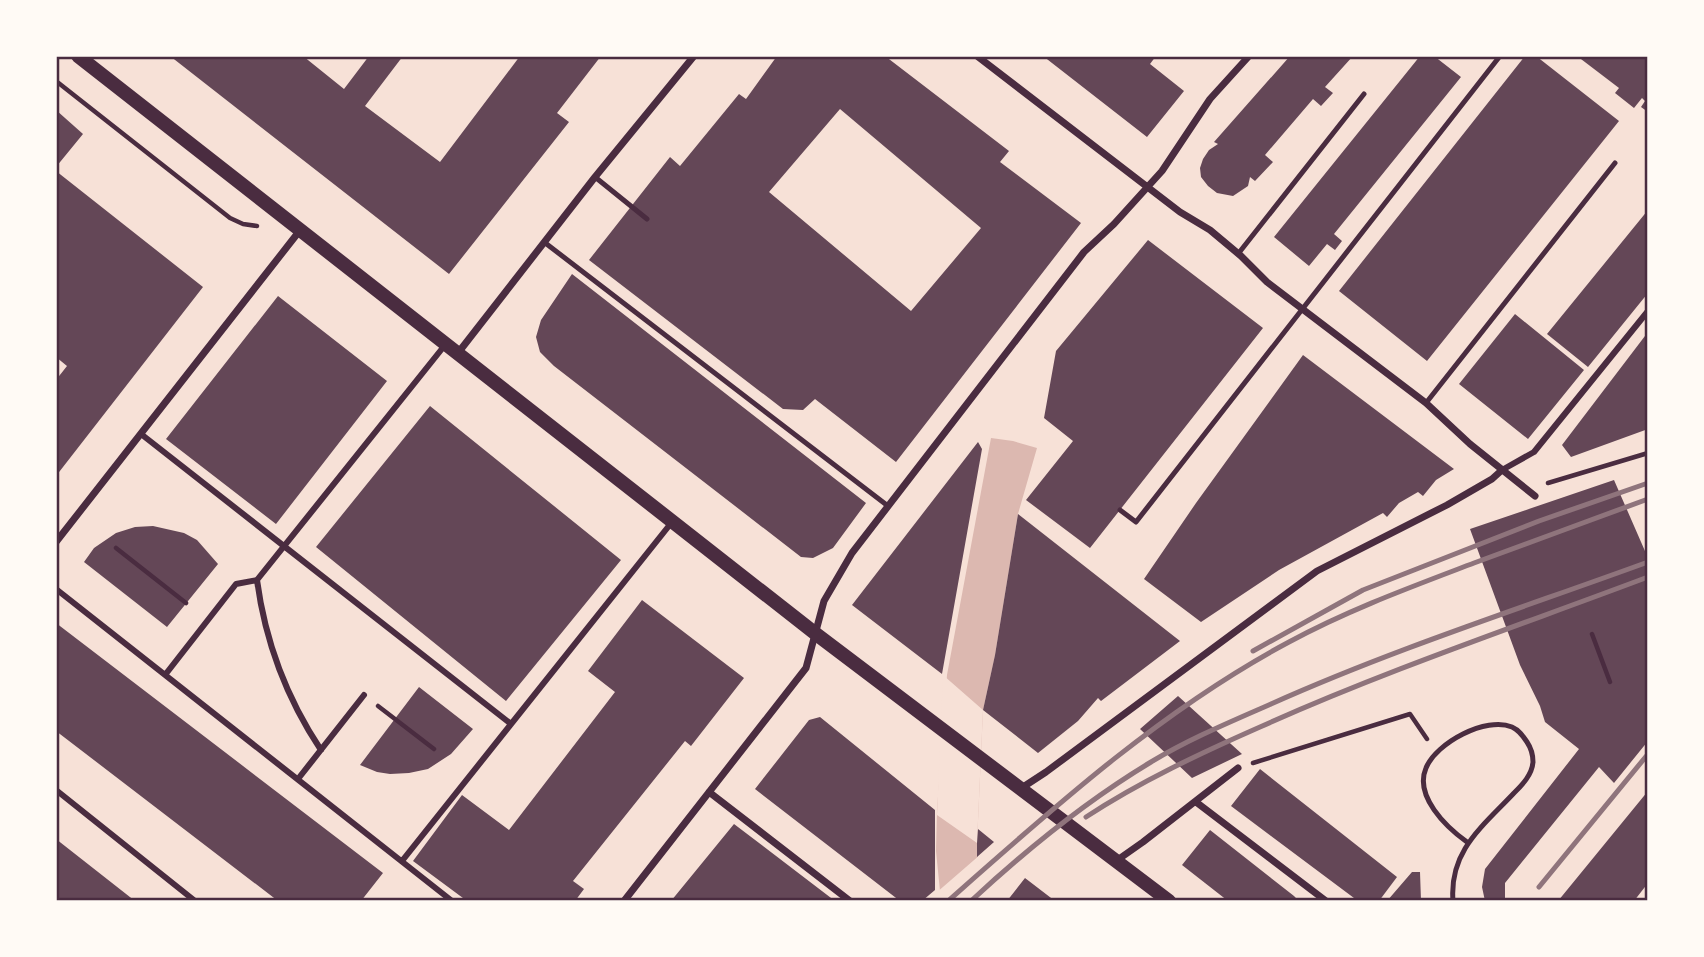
<svg xmlns="http://www.w3.org/2000/svg" width="1704" height="957" font-family="Inter,sans-serif">
	<rect width="100%" height="100%" fill="#f7e1d7"/>
	<path fill="#dcb8b0" d="M 991,438 L 1013,441 L 1037,448 L 1018,514 L 995,655 L 983,710 L 977,843 L 979,901 L 941,901 L 936,851 L 937,810 L 947,675 Z"/>
	<path fill="#f7e1d7" d="M 943,675 L 983,710 L 977,843 L 937,815 Z
		M 981,854 L 982,901 L 937,901 L 936,893 Z"/>
	<path fill="#644757" fill-rule="evenodd" d="M 170,56 L 303,56 L 344,89 L 369,56 L 403,56 L 365,106 L 440,162 L 520,56 L 601,56 L 557,113 L 569,122 L 449,274 Z
		M 777,56 L 885,56 L 1009,151 L 1000,162 L 1081,223 L 896,462 L 815,399 L 803,410 L 783,409 L 589,260 L 670,157 L 680,166 L 739,94 L 746,99 ZM 840,109 L 981,228 L 911,311 L 769,192 Z
		M 1043,56 L 1156,56 L 1150,64 L 1184,91 L 1147,137 Z
		M 1290,56 L 1353,56 L 1325,87 L 1333,93 L 1321,106 L 1313,99 L 1265,155 L 1273,162 L 1255,181 L 1250,177 L 1248,186 L 1233,196 L 1217,193 L 1208,186 L 1201,177 L 1200,168 L 1203,159 L 1209,150 L 1218,144 L 1214,142 Z
		M 1420,56 L 1434,56 L 1461,77 L 1334,234 L 1342,241 L 1335,250 L 1327,244 L 1309,266 L 1274,237 Z
		M 1525,56 L 1536,56 L 1619,121 L 1427,361 L 1339,291 Z
		M 1577,56 L 1648,56 L 1648,112 L 1641,107 L 1645,101 L 1642,98 L 1634,108 L 1615,93 L 1619,88 Z
		M 56,110 L 83,134 L 56,167 Z
		M 56,171 L 203,287 L 56,476 L 56,380 L 67,366 L 56,357 Z
		M 1648,210 L 1648,293 L 1588,367 L 1547,334 Z
		M 1148,240 L 1263,328 L 1090,548 L 1026,500 L 1073,441 L 1044,418 L 1056,351 Z
		M 572,274 L 866,503 L 833,548 L 813,558 L 801,557 L 554,366 L 540,352 L 536,337 L 541,320 Z
		M 278,296 L 387,381 L 276,524 L 166,439 Z
		M 1515,314 L 1584,370 L 1528,439 L 1459,384 Z
		M 1648,332 L 1648,429 L 1571,457 L 1562,445 Z
		M 1303,355 L 1454,469 L 1436,480 L 1423,496 L 1418,492 L 1399,503 L 1387,517 L 1383,513 L 1279,570 L 1201,622 L 1144,579 L 1196,503 Z
		M 430,406 L 621,560 L 506,701 L 316,547 Z
		M 978,442 L 982,449 L 942,674 L 852,605 Z
		M 1614,480 L 1648,558 L 1648,741 L 1614,783 L 1599,767 L 1505,883 L 1505,901 L 1485,901 L 1482,887 L 1485,869 L 1579,749 L 1545,722 L 1540,706 L 1520,665 L 1470,529 Z
		M 1018,514 L 1180,641 L 1101,701 L 1098,698 L 1078,721 L 1038,753 L 983,710 L 995,655 Z
		M 153,526 L 184,533 L 197,540 L 218,564 L 167,627 L 84,562 L 94,548 L 116,533 L 135,527 Z
		M 642,600 L 744,678 L 691,746 L 685,741 L 573,881 L 584,889 L 575,901 L 467,901 L 413,861 L 462,795 L 509,830 L 615,692 L 588,671 Z
		M 56,623 L 383,873 L 361,901 L 278,901 L 56,731 Z
		M 419,687 L 473,729 L 451,754 L 428,769 L 409,773 L 390,774 L 377,772 L 360,765 Z
		M 1178,696 L 1242,754 L 1192,778 L 1140,729 Z
		M 820,717 L 935,810 L 935,890 L 922,901 L 900,901 L 755,789 L 809,720 Z
		M 1260,769 L 1397,877 L 1379,901 L 1358,901 L 1231,806 Z
		M 1648,791 L 1648,883 L 1634,901 L 1558,901 Z
		M 734,824 L 835,901 L 671,901 Z
		M 978,829 L 994,842 L 977,857 L 977,843 Z
		M 1210,830 L 1294,896 L 1299,901 L 1228,901 L 1182,865 Z
		M 56,839 L 135,901 L 56,901 Z
		M 1412,872 L 1420,872 L 1421,901 L 1387,901 Z
		M 1025,878 L 1055,901 L 1007,901 Z"/>
	<g fill="none" stroke-linecap="round" stroke-linejoin="round">
		<path stroke="#4a2c40" stroke-width="4.5" d="M 56,81 L 230,218 L 243,224 L 257,226
			M 1548,483 L 1648,453
			M 116,548 L 186,603
			M 1592,634 L 1610,682
			M 378,706 L 434,749
			M 1253,763 L 1410,714 L 1427,739"/>
		<path stroke="#4a2c40" stroke-width="5" d="M 595,177 L 647,219
			M 544,242 L 888,506
			M 1238,254 L 1364,94
			M 1426,403 L 1615,163
			M 1120,510 L 1136,522 L 1500,56
			M 1453,901 C 1449,851 1482,827 1514,793 C 1522,785 1532,775 1533,762 C 1533,755 1531,748 1527,742 C 1523,736 1519,730 1512,727 C 1486,716 1436,743 1426,768 C 1414,796 1446,827 1467,842"/>
		<path stroke="#4a2c40" stroke-width="6" d="M 141,434 L 511,724
			M 1502,470 L 1534,452 L 1648,311
			M 257,580 C 265,640 287,699 321,750
			M 56,589 L 452,901
			M 165,675 L 236,584 L 257,580 L 445,345
			M 298,779 L 364,695
			M 56,790 L 195,901
			M 402,861 L 672,522"/>
		<path stroke="#4a2c40" stroke-width="7" d="M 977,56 L 1180,212 L 1210,230 L 1241,256 L 1267,282 L 1426,403 L 1470,444 L 1535,496
			M 458,353 L 595,177 L 694,56
			M 56,542 L 301,229
			M 1020,789 L 1046,772 L 1317,571 L 1447,505 L 1492,479 L 1502,470
			M 709,792 L 850,901
			M 1196,802 L 1326,901
			M 1116,861 L 1143,842 L 1238,768
			M 624,901 L 806,668 L 824,601 L 852,553 L 1084,252 L 1114,224 L 1162,171 L 1210,99 L 1249,56"/>
		<path stroke="#4a2c40" stroke-width="14" d="M 78,56 L 816,634 L 1169,901"/>
		<path stroke="#8f747c" stroke-width="5" d="M 1253,651 L 1363,590 L 1539,521 L 1648,483
			M 1086,817 C 1141,781 1201,753 1260,727 C 1387,670 1518,626 1648,577
			M 1539,887 L 1648,754
			M 948,901 C 1054,807 1163,709 1289,642 C 1348,610 1411,587 1474,563 C 1532,542 1590,520 1648,499
			M 971,901 C 1027,849 1086,801 1151,762 C 1189,739 1230,722 1271,704 C 1394,649 1522,608 1648,562"/>
	</g>
	<rect width="1704" height="957" fill="none" stroke="#fffaf5" stroke-width="116"/>
	<rect x="58" y="58" width="1588" height="841" fill="none" stroke="#4a2c40" stroke-width="2.5"/>
</svg>
